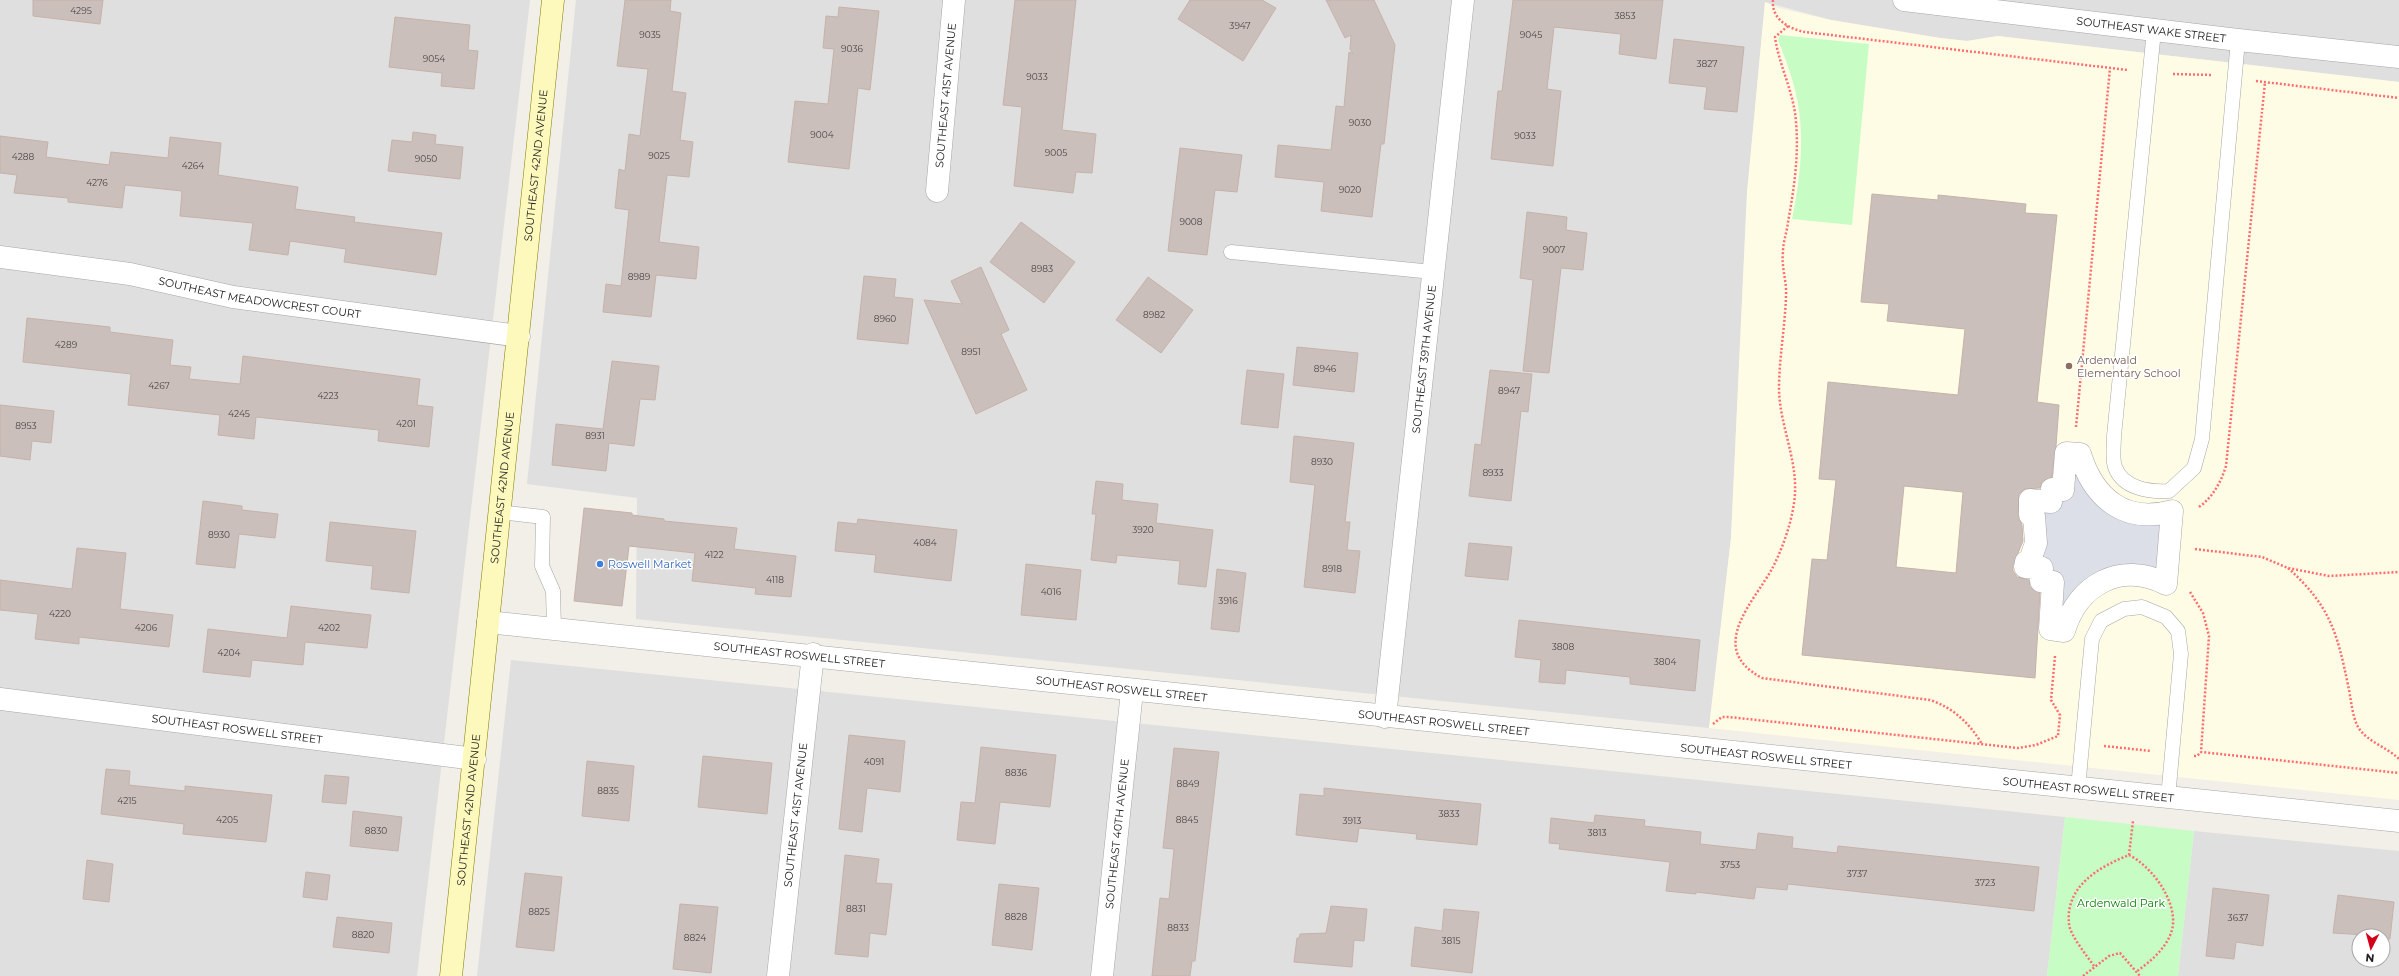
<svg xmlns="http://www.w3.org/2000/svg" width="2399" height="976" font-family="Montserrat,sans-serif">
	<rect width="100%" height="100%" fill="#f2eee8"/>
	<path fill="#e0dfdf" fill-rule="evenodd" d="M 0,0 L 530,0 L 417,976 L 0,976 Z
		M 576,0 L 2399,0 L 2399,82 L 1998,36 L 1967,41 L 1940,38 L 1831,20 L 1765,2 L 1747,193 L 1731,538 L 1709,728 L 636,619 L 637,498 L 527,484 Z
		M 511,660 L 2065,817 L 2047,976 L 477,976 Z
		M 2194,831 L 2399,851 L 2399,976 L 2178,976 ZM 2359,936 L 2383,936 L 2383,960 L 2359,960 Z"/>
	<path fill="#fffce5" d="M 1765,2 L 1778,8 L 1831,20 L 1940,38 L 1967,41 L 1998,36 L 2399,82 L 2399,800 L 1709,728 L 1731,538 L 1747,193 Z"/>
	<path fill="#c7fdc5" d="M 1780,35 L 1869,44 L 1852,225 L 1792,219 C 1801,176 1806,129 1794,86 C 1790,71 1784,55 1778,40 Z
		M 2065,817 L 2194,831 L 2178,976 L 2047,976 Z"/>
	<path fill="#dcdee8" d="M 2066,453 L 2100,493 L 2164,514 L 2166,584 L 2122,576 L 2067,620 L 2053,582 L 2026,562 L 2034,516 L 2051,502 Z"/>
	<path fill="#cbbfbb" stroke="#c5b2a9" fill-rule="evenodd" d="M 33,0 L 103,0 L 100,24 L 33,16 Z
		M 625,0 L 671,0 L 670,11 L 681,13 L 672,91 L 686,93 L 680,140 L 693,142 L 689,177 L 667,175 L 659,242 L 699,247 L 696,279 L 656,275 L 651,317 L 603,312 L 606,284 L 621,286 L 629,210 L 615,208 L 619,169 L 625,171 L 629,134 L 640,136 L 648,69 L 617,66 Z
		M 1015,0 L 1076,0 L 1062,130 L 1096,134 L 1092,173 L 1076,172 L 1073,193 L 1014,186 L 1022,107 L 1003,105 Z
		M 1190,0 L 1262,0 L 1276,8 L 1243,61 L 1178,19 Z
		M 1326,0 L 1374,0 L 1395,45 L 1384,144 L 1381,144 L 1372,217 L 1321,211 L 1324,182 L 1275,177 L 1278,145 L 1331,150 L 1336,106 L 1344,107 L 1349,52 L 1353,54 L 1350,49 L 1351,35 L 1345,38 Z
		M 1513,0 L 1663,0 L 1656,59 L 1619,54 L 1621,34 L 1554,27 L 1547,89 L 1561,91 L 1553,166 L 1491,159 L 1498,91 L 1502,91 Z
		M 839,7 L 879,11 L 870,90 L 858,88 L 849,169 L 788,162 L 795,101 L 828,104 L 834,49 L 823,48 L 826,16 L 838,17 Z
		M 395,17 L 470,25 L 468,50 L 478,51 L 474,89 L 441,86 L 442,73 L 389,67 Z
		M 1674,39 L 1744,47 L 1737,112 L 1704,109 L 1707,87 L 1669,83 Z
		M 413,132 L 436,135 L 435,144 L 463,147 L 460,179 L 388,171 L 392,140 L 412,142 Z
		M 0,136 L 48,142 L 46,157 L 109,165 L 111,152 L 168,158 L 170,137 L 221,143 L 218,175 L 298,187 L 295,209 L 355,217 L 354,222 L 442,233 L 436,275 L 344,262 L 346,249 L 290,241 L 288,255 L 249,250 L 253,223 L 180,216 L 182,191 L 125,185 L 122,208 L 68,202 L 68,198 L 14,193 L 17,175 L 0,173 Z
		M 1180,148 L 1242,155 L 1237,192 L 1215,190 L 1207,255 L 1168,251 Z
		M 1872,194 L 1938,200 L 1938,195 L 2026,204 L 2025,213 L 2057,215 L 2037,402 L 2059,405 L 2056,446 L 2052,477 L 2042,482 L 2040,488 L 2025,489 L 2019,494 L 2018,515 L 2022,525 L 2023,541 L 2013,565 L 2013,571 L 2017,577 L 2029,580 L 2030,587 L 2040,593 L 2035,678 L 1802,655 L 1812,559 L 1827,560 L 1836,480 L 1819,479 L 1828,382 L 1958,395 L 1965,329 L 1887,321 L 1889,304 L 1861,302 ZM 1904,486 L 1963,492 L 1956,573 L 1896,567 Z
		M 1527,212 L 1567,217 L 1566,230 L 1587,233 L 1583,270 L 1561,268 L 1549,373 L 1523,371 L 1533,280 L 1520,278 Z
		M 1021,222 L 1075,262 L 1044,303 L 990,262 Z
		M 981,267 L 1009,330 L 1001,334 L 1027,390 L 976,414 L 924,300 L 962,304 L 951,281 Z
		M 864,276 L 896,279 L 894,297 L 913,299 L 908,344 L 857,339 Z
		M 1148,277 L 1193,310 L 1161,353 L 1116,320 Z
		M 27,318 L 110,327 L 110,332 L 173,340 L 170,365 L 191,367 L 189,379 L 240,384 L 243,356 L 420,379 L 417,405 L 433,407 L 429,447 L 378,441 L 379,430 L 256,417 L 254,439 L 218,435 L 220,415 L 128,405 L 131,374 L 23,362 Z
		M 1297,347 L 1358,353 L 1354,392 L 1293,385 Z
		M 612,361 L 659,366 L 655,400 L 640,399 L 634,446 L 609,443 L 606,471 L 552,465 L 556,424 L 603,429 Z
		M 1247,370 L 1284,374 L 1278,428 L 1241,424 Z
		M 1490,370 L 1532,374 L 1528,412 L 1521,411 L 1511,501 L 1469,496 L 1475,444 L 1481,445 Z
		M 0,405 L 54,411 L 51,443 L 32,441 L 30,460 L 0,456 Z
		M 1294,436 L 1354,443 L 1345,522 L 1350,522 L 1347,550 L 1360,551 L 1355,593 L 1304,587 L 1315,485 L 1290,482 Z
		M 1096,481 L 1123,484 L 1122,500 L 1158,504 L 1156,523 L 1213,530 L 1206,587 L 1178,584 L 1180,561 L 1117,555 L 1116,563 L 1091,560 L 1096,514 L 1092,514 Z
		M 203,501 L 242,506 L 242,510 L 278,514 L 275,538 L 239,534 L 235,568 L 196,564 Z
		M 584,508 L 632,513 L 632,515 L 664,519 L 664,521 L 737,528 L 734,549 L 796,556 L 791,597 L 755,594 L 756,588 L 692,581 L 695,553 L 629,546 L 622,606 L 574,601 Z
		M 858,519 L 957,530 L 951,581 L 874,572 L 876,555 L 835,551 L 838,522 L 857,524 Z
		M 330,522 L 416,531 L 409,593 L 371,589 L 373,566 L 326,561 Z
		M 1469,543 L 1512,547 L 1508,580 L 1465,576 Z
		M 77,548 L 126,553 L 120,609 L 173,615 L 169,647 L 79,637 L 79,644 L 35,639 L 38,614 L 0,610 L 0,580 L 72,589 Z
		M 1026,564 L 1081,570 L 1076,620 L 1021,615 Z
		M 1217,569 L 1246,573 L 1239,632 L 1211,629 Z
		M 291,606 L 371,615 L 367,648 L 305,642 L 303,665 L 252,660 L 250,677 L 203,672 L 208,629 L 287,638 Z
		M 1519,620 L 1700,640 L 1695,691 L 1630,684 L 1630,677 L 1566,670 L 1565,684 L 1539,682 L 1541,660 L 1515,657 Z
		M 849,735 L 905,741 L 900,792 L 867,788 L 862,832 L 839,829 Z
		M 981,747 L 1056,755 L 1050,807 L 1000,802 L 995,844 L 957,840 L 961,802 L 975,803 Z
		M 1174,748 L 1219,752 L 1195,961 L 1192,961 L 1190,976 L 1152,976 L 1160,898 L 1169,899 L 1174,849 L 1163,848 Z
		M 703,756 L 772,763 L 767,814 L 698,807 Z
		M 587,761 L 634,766 L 629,821 L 582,816 Z
		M 106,769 L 130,771 L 129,785 L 185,791 L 185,786 L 272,795 L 266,842 L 183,834 L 184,824 L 101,814 Z
		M 325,775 L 349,777 L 346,804 L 322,802 Z
		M 1324,788 L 1481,804 L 1477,845 L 1416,839 L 1417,834 L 1359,828 L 1357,842 L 1296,835 L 1300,794 L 1324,796 Z
		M 353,811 L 402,817 L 398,851 L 350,846 Z
		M 1595,815 L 1645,820 L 1644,826 L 1701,832 L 1700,844 L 1756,850 L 1758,833 L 1793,837 L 1792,848 L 1837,853 L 1838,846 L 2039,867 L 2034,911 L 1788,884 L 1787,890 L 1756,887 L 1754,899 L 1696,892 L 1696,894 L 1666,891 L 1670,862 L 1559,849 L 1560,844 L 1549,843 L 1551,818 L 1594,823 Z
		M 845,855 L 879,859 L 876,883 L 892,884 L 886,935 L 870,933 L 868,957 L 835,954 Z
		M 87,860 L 113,864 L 109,902 L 83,899 Z
		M 306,872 L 330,875 L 327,900 L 303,897 Z
		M 525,873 L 562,877 L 554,951 L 516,947 Z
		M 999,884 L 1039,888 L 1032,950 L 992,945 Z
		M 2213,888 L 2269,895 L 2263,946 L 2236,942 L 2234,959 L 2206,956 Z
		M 2338,895 L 2394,902 L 2390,939 L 2383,938 L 2383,936 L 2333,933 Z
		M 680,904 L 718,907 L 711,973 L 673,969 Z
		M 1331,906 L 1367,909 L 1364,941 L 1354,940 L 1352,967 L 1294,962 L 1297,938 L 1299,938 L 1300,934 L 1326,933 Z
		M 1444,909 L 1479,912 L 1472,973 L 1411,966 L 1415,927 L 1442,931 Z
		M 337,917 L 392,923 L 389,953 L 333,947 Z"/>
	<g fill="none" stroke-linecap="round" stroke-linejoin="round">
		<defs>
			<path id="lane" d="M 2154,30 L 2114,436 C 2114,445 2112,459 2115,467 C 2123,489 2150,492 2169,491 L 2194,468 L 2202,439 L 2238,40
				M 1231,252 L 1433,272
				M 500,512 L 543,517 L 542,566 L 553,591 L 554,628
				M 2078,788 L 2092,639 L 2101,621 L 2124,609 L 2142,607 L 2166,617 L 2178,631 L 2181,654 L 2168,798"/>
			<g id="street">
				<path id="s1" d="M 1904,0 L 2238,40 L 2399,57"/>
				<path id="s2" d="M 937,191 L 954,0"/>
				<path id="s3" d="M 0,257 L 130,274 L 233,297 L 519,336"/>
				<path d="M 2066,453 L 2080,454 C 2094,499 2125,524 2172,511 L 2166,584 C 2121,561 2078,584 2064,631 L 2050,629 L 2053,582 L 2041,581 L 2042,568 L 2025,567 L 2026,562 L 2029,563 L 2036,543 L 2034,516 L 2030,515 L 2030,500 L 2051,502 L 2052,489 L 2063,490 Z"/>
				<path id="s4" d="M 488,622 C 1125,689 1762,757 2399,821"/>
				<path id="s5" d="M 0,699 L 475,759"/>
				<path id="s6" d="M 1385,717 L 1463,0"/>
				<path id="s7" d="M 778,976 L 813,654"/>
				<path id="s8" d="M 1102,976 L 1132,691"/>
			</g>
			<g id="secondary">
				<path id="s9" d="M 451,976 L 553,0"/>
			</g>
		</defs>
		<use href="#lane" stroke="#a6a6a6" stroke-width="15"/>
		<use href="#street" stroke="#a6a6a6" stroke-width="23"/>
		<use href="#secondary" stroke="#827f00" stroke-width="23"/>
		<path stroke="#ff6d70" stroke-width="2.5" stroke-dasharray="2 2" stroke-linecap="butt" d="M 1773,0 C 1771,19 1789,29 1805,32 L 2128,70
			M 1788,26 L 1775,37 C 1779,66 1794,92 1796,122 C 1799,156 1794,189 1788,222 C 1787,232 1783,242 1783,252 C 1781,267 1787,281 1786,296 C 1785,327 1779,358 1779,390 C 1780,428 1800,464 1794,503 C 1791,524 1783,547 1773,567 C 1755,601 1705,648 1762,678 L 1930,700 C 1954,708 1970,724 1982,744
			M 2173,74 L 2212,75
			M 2256,81 L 2399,98
			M 2076,427 L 2110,68
			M 2199,507 C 2213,497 2221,482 2226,466 L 2265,82
			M 2195,549 L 2262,557 L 2288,568 L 2329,576 L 2399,572
			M 2288,568 C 2330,606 2337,632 2348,685 C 2351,698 2352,716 2358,727 C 2367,742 2387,747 2399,759
			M 2190,592 L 2203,613 L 2209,636 L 2201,752 L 2399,773
			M 2055,656 L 2051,700 L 2060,715 L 2058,736
			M 1713,724 L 1722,717 L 1729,717 L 2018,748 L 2036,745 L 2058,736
			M 2104,746 L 2151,751
			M 2194,756 L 2197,756 L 2201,752
			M 2129,855 C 2151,866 2175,898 2173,924 C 2171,945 2151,961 2136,972
			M 2094,966 C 2087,956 2070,935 2069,924 C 2065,886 2099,867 2129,855 L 2133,821
			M 2083,976 L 2109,956 L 2120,953 L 2140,976"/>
		<use href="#lane" stroke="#fff" stroke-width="14"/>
		<use href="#street" stroke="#fff" stroke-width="22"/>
		<use href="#secondary" stroke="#fdf8bb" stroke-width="22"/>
	</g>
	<circle fill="#8d6e63" stroke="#fff" stroke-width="1.5" cx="2069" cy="366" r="4"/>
	<circle fill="#3f7fe0" stroke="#fff" stroke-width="1.5" cx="600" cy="564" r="4"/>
	<g text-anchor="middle" stroke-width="3" stroke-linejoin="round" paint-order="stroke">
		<g font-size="9" fill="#4c4948">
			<text x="81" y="14">4295</text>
			<text x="1625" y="19">3853</text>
			<text x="1240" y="29">3947</text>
			<text x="650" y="38">9035</text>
			<text x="1531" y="38">9045</text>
			<text x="852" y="52">9036</text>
			<text x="434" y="62">9054</text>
			<text x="1707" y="67">3827</text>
			<text x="1037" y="80">9033</text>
			<text x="1360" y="126">9030</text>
			<text x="822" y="138">9004</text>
			<text x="1525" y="139">9033</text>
			<text x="1056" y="156">9005</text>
			<text x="659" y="159">9025</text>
			<text x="23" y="160">4288</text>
			<text x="426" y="162">9050</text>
			<text x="193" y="169">4264</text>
			<text x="97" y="186">4276</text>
			<text x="1350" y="193">9020</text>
			<text x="1191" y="225">9008</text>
			<text x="1554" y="253">9007</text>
			<text x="1042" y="272">8983</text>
			<text x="639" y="280">8989</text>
			<text x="1154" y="318">8982</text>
			<text x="885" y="322">8960</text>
			<text x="66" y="348">4289</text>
			<text x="971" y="355">8951</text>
			<text x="1325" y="372">8946</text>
			<text x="159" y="389">4267</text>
			<text x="1509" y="394">8947</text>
			<text x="328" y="399">4223</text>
			<text x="239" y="417">4245</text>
			<text x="406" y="427">4201</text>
			<text x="26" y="429">8953</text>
			<text x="595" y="439">8931</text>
			<text x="1322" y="465">8930</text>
			<text x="1493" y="476">8933</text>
			<text x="1143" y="533">3920</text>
			<text x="219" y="538">8930</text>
			<text x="925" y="546">4084</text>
			<text x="714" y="558">4122</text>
			<text x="1332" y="572">8918</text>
			<text x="775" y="583">4118</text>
			<text x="1051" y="595">4016</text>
			<text x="1228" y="604">3916</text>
			<text x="60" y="617">4220</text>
			<text x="146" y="631">4206</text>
			<text x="329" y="631">4202</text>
			<text x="1563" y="650">3808</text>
			<text x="229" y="656">4204</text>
			<text x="1665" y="665">3804</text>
			<text x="874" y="765">4091</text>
			<text x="1016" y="776">8836</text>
			<text x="1188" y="787">8849</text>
			<text x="608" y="794">8835</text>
			<text x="127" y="804">4215</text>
			<text x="1449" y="817">3833</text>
			<text x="227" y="823">4205</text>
			<text x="1187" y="823">8845</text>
			<text x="1352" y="824">3913</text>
			<text x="376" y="834">8830</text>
			<text x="1597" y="836">3813</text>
			<text x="1730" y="868">3753</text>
			<text x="1857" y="877">3737</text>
			<text x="1985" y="886">3723</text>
			<text x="856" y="912">8831</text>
			<text x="539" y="915">8825</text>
			<text x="1016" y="920">8828</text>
			<text x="2238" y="921">3637</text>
			<text x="1178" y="931">8833</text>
			<text x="363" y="938">8820</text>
			<text x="695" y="941">8824</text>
			<text x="1451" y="944">3815</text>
		</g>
		<g font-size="11" fill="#222" stroke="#fff">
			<text dy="4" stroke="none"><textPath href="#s1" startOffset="249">SOUTHEAST WAKE STREET</textPath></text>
			<text dy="4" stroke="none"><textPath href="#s2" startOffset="96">SOUTHEAST 41ST AVENUE</textPath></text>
			<text dy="4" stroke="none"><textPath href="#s9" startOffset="815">SOUTHEAST 42ND AVENUE</textPath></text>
			<text dy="4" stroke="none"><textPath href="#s3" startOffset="263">SOUTHEAST MEADOWCREST COURT</textPath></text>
			<text dy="4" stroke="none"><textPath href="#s6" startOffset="360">SOUTHEAST 39TH AVENUE</textPath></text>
			<text dy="4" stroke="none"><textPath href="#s9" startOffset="491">SOUTHEAST 42ND AVENUE</textPath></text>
			<text dy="4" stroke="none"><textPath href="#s4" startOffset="313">SOUTHEAST ROSWELL STREET</textPath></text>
			<text dy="4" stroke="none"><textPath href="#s4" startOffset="637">SOUTHEAST ROSWELL STREET</textPath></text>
			<text dy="4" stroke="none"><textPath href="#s4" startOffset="961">SOUTHEAST ROSWELL STREET</textPath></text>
			<text dy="4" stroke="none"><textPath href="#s5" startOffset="239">SOUTHEAST ROSWELL STREET</textPath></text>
			<text dy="4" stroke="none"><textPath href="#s4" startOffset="1285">SOUTHEAST ROSWELL STREET</textPath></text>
			<text dy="4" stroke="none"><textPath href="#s4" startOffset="1609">SOUTHEAST ROSWELL STREET</textPath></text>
			<text dy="4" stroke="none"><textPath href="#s9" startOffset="167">SOUTHEAST 42ND AVENUE</textPath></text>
			<text dy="4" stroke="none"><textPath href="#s7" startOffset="162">SOUTHEAST 41ST AVENUE</textPath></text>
			<text dy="4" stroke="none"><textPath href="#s8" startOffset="143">SOUTHEAST 40TH AVENUE</textPath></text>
		</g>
		<g font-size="11" fill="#785e54" stroke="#fff" text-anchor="start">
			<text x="2077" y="364">Ardenwald<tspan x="2077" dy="13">Elementary School</tspan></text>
		</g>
		<g font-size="11" fill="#366cbe" stroke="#fff" text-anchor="start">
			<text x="608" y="568">Roswell Market</text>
		</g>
		<g font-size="11" fill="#0b8506" stroke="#fff">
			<text x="2121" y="907">Ardenwald Park</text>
		</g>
	</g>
	<g transform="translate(2371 948) rotate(186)"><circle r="19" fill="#ffffff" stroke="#a7a7a7"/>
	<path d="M0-3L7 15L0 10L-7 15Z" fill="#d4001b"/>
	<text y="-6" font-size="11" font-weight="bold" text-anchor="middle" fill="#222222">N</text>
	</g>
</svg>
